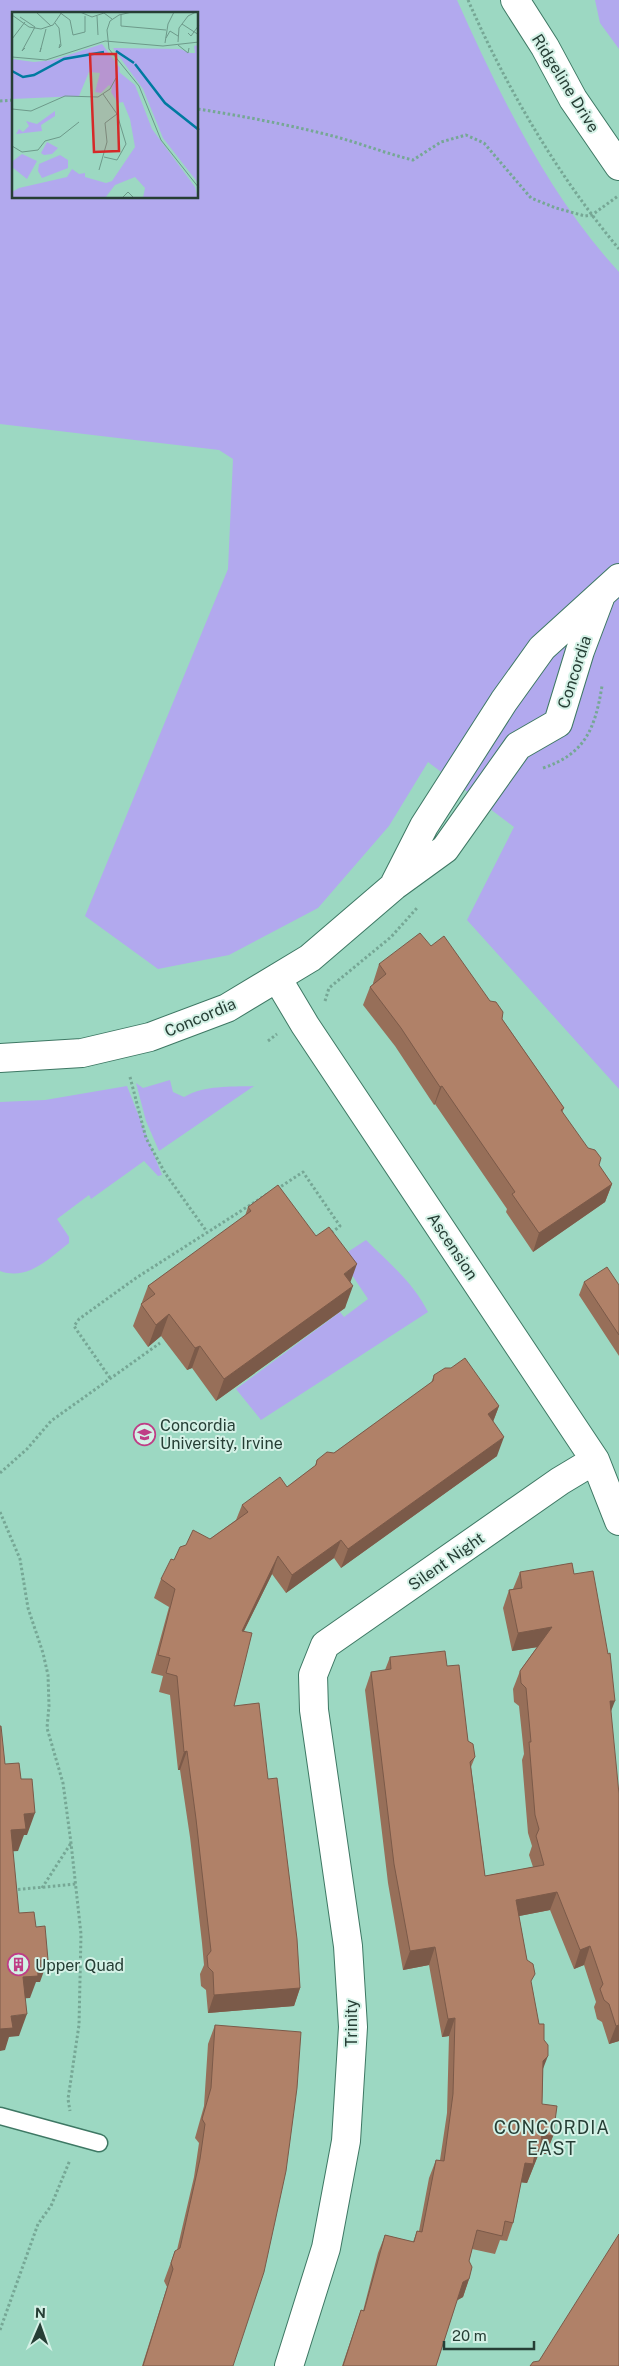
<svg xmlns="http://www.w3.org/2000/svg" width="619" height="2366" font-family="'Public Sans',sans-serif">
	<rect width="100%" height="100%" fill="#9cd8c2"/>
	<path fill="#b2a9ee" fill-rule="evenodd" d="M 0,0 L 457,0 C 499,94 549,196 619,272 L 619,1089 L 467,920 L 514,827 L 428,762 L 389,826 L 318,908 L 229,955 L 158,969 L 85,916 L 228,569 L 233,459 L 219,450 L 0,424 ZM 14,14 L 198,14 L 198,198 L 14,198 Z
		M 595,0 L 619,0 L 619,49 L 600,23 Z
		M 170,1080 L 173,1092 L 184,1097 C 205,1085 230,1087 254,1086 L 159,1151 L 146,1121 L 136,1083 L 143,1088 Z
		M 127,1086 L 162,1175 L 158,1176 L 144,1161 L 91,1199 L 89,1195 L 57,1219 L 69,1237 L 69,1243 C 48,1259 28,1281 0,1271 L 0,1102 L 45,1100 Z
		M 366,1240 C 389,1263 413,1282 428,1312 L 261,1420 L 236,1389 L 340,1312 L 344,1317 L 368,1299 L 340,1257 Z"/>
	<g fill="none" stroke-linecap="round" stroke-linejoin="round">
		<defs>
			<path id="lane" d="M 0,2116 L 99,2143"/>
			<path id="street" d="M 395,883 L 424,826 L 504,701 L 542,648 L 619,578
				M 277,978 L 305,1025 L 595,1460 L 619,1521
				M 0,1058 L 82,1053 L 150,1037 L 227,1008 L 310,958 L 394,886 L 445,849 L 518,746 L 558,723 L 580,651 L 600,598
				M 289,2366 L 326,2248 L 346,2141 L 353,2027 L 348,1946 L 314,1710 L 313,1675 L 325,1645 L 560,1481 L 595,1460"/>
			<path id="secondary" d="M 515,0 L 545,47 L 573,99 L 619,166"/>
		</defs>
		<use href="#lane" stroke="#3e7864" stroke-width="19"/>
		<use href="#street" stroke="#3e7864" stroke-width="30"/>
		<use href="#secondary" stroke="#3e7864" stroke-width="30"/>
		<path stroke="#76a795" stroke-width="3" stroke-dasharray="2.5 2.5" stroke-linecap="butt" d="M 468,0 C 506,87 558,176 619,249
			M 0,101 L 14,100
			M 198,109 C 242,116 285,124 329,135 C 357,142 384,153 413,160 L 441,142 L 466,135 L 484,143 L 531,198 L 556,208 L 585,216 L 592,215 L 618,196
			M 543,768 C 585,754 595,729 602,686
			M 325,1001 L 329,988 L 391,937 L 417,908
			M 268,1041 L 277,1034
			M 130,1077 L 146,1138 L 165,1173 L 207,1232
			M 277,1189 L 303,1172 L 340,1226 L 330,1234
			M 110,1378 L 76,1329 L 74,1326 L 79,1319 L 136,1278 L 269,1193
			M 0,1473 L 27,1449 L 51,1421 L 160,1343
			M 0,1512 L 20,1559 L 28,1608 L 43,1653 L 48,1675 L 49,1706 L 47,1728 L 63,1783 L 71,1843 L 81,1934 L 79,2025 L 68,2099 L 70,2111
			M 42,1888 L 71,1843
			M 13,1890 L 76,1884
			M 0,2330 L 38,2224 L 51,2206 L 70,2160"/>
		<use href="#lane" stroke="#fff" stroke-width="16"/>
		<use href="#street" stroke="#fff" stroke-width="28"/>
		<use href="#secondary" stroke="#fff" stroke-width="28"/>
	</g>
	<path fill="#976f59" d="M 431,946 L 502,1019 L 564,1108 L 562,1113 L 612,1184 L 605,1202 L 533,1252 L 506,1212 L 507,1209 L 435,1104 L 434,1105 L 395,1046 L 363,1005 L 370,987 L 373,984 L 373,983 L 379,964 Z
		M 248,1207 L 350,1283 L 345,1308 L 216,1401 L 192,1368 L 187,1370 L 161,1336 L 148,1347 L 133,1326 L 148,1286 L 245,1216 Z
		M 584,1282 L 619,1285 L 619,1356 L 579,1295 Z
		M 434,1375 L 499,1406 L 493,1422 L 497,1456 L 341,1568 L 334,1558 L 286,1593 L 272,1574 L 244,1631 L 234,1706 L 268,1779 L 300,1988 L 294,2006 L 208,2013 L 206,1990 L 201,1986 L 200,1974 L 204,1965 L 202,1943 L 190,1837 L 180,1770 L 178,1770 L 170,1695 L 159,1692 L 163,1676 L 151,1673 L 169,1607 L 154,1598 L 161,1579 L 174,1560 L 210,1539 L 236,1520 L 242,1505 L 287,1487 L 315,1466 L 317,1460 L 334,1453 L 431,1383 Z
		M 520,1572 L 574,1574 L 611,1710 L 619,2041 L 609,2044 L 602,2022 L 597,2019 L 594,2007 L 596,2002 L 584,1965 L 574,1969 L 550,1910 L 519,1916 L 531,1984 L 543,2070 L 542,2104 L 553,2136 L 546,2154 L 539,2153 L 527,2183 L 521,2182 L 513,2223 L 507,2241 L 500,2240 L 495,2254 L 472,2249 L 469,2261 L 469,2279 L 463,2297 L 457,2300 L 436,2366 L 342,2366 L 361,2310 L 363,2311 L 378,2253 L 385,2235 L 413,2242 L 417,2231 L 419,2231 L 429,2178 L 436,2160 L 440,2160 L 447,2113 L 449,2036 L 442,2037 L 429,1965 L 403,1970 L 388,1883 L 365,1690 L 371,1672 L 385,1670 L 390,1657 L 447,1666 L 468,1741 L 475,1757 L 471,1767 L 485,1876 L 533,1867 L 529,1855 L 532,1846 L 528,1833 L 522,1760 L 524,1754 L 519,1706 L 514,1702 L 513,1689 L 520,1671 L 537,1647 L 512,1651 L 503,1608 L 509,1590 L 513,1589 Z
		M 215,2025 L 233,2366 L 142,2366 L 167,2287 L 164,2281 L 175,2251 L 177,2250 L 194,2177 L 199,2143 L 195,2138 L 204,2106 L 208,2044 Z"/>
	<path fill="#7b5a49" d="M 442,1086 L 435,1104 L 434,1105 L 440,1087 Z
		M 612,1184 L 605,1202 L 533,1252 L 539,1233 Z
		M 357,1264 L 349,1286 L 344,1274 Z
		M 353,1286 L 345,1308 L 216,1401 L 224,1379 Z
		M 169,1314 L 161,1336 L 148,1347 L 156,1325 Z
		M 200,1346 L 192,1368 L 187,1370 L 195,1348 Z
		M 499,1406 L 492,1424 L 488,1414 Z
		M 504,1437 L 497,1456 L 341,1568 L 348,1549 Z
		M 341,1540 L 334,1558 L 286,1593 L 292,1575 Z
		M 278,1556 L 272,1574 L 235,1649 L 242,1631 Z
		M 552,1627 L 545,1646 L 512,1651 L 518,1633 Z
		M 610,1701 L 615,1701 L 608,1719 Z
		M 187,1751 L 180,1770 L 178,1770 L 184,1752 Z
		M 35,1813 L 27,1835 L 24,1835 L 18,1851 L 3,1852 L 11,1830 L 24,1814 Z
		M 557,1892 L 550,1910 L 509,1918 L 516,1900 Z
		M 590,1946 L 584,1965 L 574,1969 L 580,1950 Z
		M 435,1947 L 429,1965 L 403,1970 L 410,1951 Z
		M 37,1960 L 48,1960 L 40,1982 L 36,1982 L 30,1998 L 15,1999 L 23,1977 Z
		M 300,1988 L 294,2006 L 208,2013 L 214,1995 Z
		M 27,2014 L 19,2036 L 9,2037 L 5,2050 L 0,2051 L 0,2029 L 11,2016 Z
		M 455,2018 L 449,2036 L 442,2037 L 448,2019 Z
		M 619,2025 L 619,2041 L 609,2044 L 616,2026 Z
		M 548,2056 L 541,2074 L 543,2061 Z
		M 542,2134 L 553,2136 L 546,2154 L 539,2153 L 527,2183 L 518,2182 L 525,2163 L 536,2149 Z
		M 469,2279 L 463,2297 L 456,2301 L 463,2282 Z"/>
	<path fill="#b08168" stroke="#7b5a49" d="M 420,933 L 431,946 L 444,936 L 490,1001 L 496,1002 L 503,1012 L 502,1019 L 564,1108 L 561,1110 L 588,1148 L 595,1150 L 601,1158 L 599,1165 L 612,1184 L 539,1233 L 512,1194 L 515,1192 L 442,1086 L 440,1087 L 401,1028 L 370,987 L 386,974 L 379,964 Z
		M 278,1185 L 316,1236 L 329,1227 L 357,1264 L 344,1274 L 353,1286 L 224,1379 L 200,1346 L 195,1348 L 169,1314 L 156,1325 L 141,1304 L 155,1294 L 148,1286 L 251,1211 L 248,1207 Z
		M 607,1267 L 619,1285 L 619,1335 L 584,1282 Z
		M 465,1358 L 499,1406 L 488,1414 L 504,1437 L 348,1549 L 341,1540 L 292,1575 L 278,1556 L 242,1631 L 252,1633 L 234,1706 L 259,1703 L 268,1779 L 277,1778 L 297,1939 L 300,1988 L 214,1995 L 213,1972 L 208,1967 L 207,1956 L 211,1951 L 208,1925 L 196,1819 L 187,1751 L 184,1752 L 177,1676 L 166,1673 L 170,1658 L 158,1655 L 175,1589 L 161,1579 L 171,1559 L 174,1560 L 180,1547 L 186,1545 L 193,1530 L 210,1539 L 248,1512 L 242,1505 L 280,1477 L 287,1487 L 316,1465 L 317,1460 L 327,1452 L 334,1453 L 433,1381 L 434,1375 L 445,1368 L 451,1368 Z
		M 572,1563 L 574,1574 L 593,1571 L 608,1654 L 610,1653 L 615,1701 L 610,1701 L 619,1794 L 619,2025 L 616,2026 L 609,2004 L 604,2000 L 600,1989 L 603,1984 L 590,1946 L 580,1950 L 557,1892 L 516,1900 L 527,1960 L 533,1964 L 535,1974 L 531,1981 L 539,2024 L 544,2024 L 544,2040 L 548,2045 L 548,2056 L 543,2061 L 542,2104 L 557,2106 L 553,2136 L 542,2134 L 540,2149 L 536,2149 L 533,2164 L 525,2163 L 513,2223 L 505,2221 L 502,2236 L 477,2230 L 469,2261 L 472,2267 L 469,2279 L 463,2282 L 436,2366 L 343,2366 L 361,2310 L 364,2311 L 385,2235 L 414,2242 L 417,2231 L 422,2232 L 436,2160 L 444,2161 L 453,2094 L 455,2018 L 448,2019 L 435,1947 L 410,1951 L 394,1864 L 371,1672 L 391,1669 L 390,1657 L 445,1651 L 447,1666 L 459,1665 L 468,1741 L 473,1744 L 475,1757 L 470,1762 L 485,1876 L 544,1865 L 536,1836 L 539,1829 L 535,1815 L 529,1742 L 531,1742 L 526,1688 L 521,1683 L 520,1671 L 552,1627 L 518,1633 L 509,1590 L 522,1588 L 520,1572 Z
		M 0,1726 L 1,1726 L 5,1764 L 19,1763 L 21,1779 L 32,1779 L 35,1813 L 24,1814 L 26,1829 L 11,1830 L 19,1913 L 34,1912 L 36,1927 L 45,1926 L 48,1960 L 37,1960 L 38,1976 L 23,1977 L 27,2014 L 11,2016 L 13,2028 L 0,2029 Z
		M 215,2025 L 301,2032 L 297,2088 L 286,2171 L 264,2272 L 233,2366 L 143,2366 L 173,2269 L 171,2263 L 175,2251 L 180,2248 L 200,2159 L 205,2124 L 202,2119 L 211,2088 Z
		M 619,2234 L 619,2366 L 530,2366 L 533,2362 L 539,2361 Z"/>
	<defs>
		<symbol id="university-ring" viewBox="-11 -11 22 22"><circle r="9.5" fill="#d4f1e6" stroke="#bf3d86" stroke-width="1.5"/><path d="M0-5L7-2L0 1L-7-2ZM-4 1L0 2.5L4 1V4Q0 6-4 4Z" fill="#bf3d86"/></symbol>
		<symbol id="building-ring" viewBox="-11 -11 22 22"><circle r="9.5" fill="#d4f1e6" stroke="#bf3d86" stroke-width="1.5"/><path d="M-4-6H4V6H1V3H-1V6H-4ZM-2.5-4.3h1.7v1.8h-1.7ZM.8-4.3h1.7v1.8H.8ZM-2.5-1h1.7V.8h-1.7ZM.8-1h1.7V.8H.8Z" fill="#bf3d86"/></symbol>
	</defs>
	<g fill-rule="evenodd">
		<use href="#university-ring" x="132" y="1422" width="25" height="25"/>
		<use href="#building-ring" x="6" y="1952" width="25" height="25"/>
	</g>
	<g text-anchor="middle" stroke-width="4" stroke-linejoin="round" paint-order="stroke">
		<g font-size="16" fill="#263e35" stroke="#d4f1e6">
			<text transform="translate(566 83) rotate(58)" y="6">Ridgeline Drive</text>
			<text transform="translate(574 672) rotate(-72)" y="6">Concordia</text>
			<text transform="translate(200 1017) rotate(-23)" y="6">Concordia</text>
			<text transform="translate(453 1246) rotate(56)" y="6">Ascension</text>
			<text transform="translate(446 1561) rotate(-35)" y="6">Silent Night</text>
			<text transform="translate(351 2023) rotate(-90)" y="6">Trinity</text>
		</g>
		<g font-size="16" fill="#263e35" stroke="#d4f1e6" text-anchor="start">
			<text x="160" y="1431">Concordia<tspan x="160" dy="18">University, Irvine</tspan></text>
			<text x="35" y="1971">Upper Quad</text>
		</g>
		<g font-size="18" letter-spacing="1" fill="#263e35" stroke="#d4f1e6">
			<text x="552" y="2134">CONCORDIA<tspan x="552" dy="21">EAST</tspan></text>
		</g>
	</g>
	<g transform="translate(12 12)">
		<rect width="186" height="186" fill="#9cd8c2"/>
		<path d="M 90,32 L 108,56 L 107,60 L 123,73 L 140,117 L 183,175 L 186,186 L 131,186 L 133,176 L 123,165 L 103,173 L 93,186 L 0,186 L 0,180 L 7,176 L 55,165 L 60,157 L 67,162 L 73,161 L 73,165 L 94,171 L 100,169 L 123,135 L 118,107 L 111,90 L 106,91 L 99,80 L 100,76 L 97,73 L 89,81 L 83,80 L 88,61 L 77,60 L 67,84 L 0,87 L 0,47 L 22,50 L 41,48 ZM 186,33 L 186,171 L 151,126 L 131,77 L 101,36 L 168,37 L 178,41 L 183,41 L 182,34 ZM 43,99 L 43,104 L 29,113 L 30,119 L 4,122 L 7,117 L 11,120 L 17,114 L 14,109 L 25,112 ZM 35,130 L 46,136 L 40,142 L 32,143 L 29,141 ZM 10,142 L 25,149 L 15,167 L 0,155 L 1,149 ZM 48,143 L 56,148 L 56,156 L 30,166 L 26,159 L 27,152 Z" fill="#b2a9ee"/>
		<path fill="none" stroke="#007aa1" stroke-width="2.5" d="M 104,39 L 122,51M 123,52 L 153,91 L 187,118M 0,59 L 11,65 L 22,63 L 52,47 L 92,40"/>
		<path fill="none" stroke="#6d9a8a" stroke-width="1" d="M 24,0 L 39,14M 47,0 L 58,8 L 61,23 L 73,20 L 73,4M 68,0 L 80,5 L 92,1 L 100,7M 120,0 L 107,3 L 98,9 L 95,18 L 97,37 L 127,74 L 149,128 L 187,176M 109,2 L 109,14 L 154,18M 0,3 L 17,15 L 29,17 L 41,13 L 50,0M 85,4 L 86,23M 8,5 L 23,15 L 10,39 L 13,36M 43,11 L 47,16 L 49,34 L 47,36 L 48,32M 170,12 L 187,23M 176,21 L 179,24 L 187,13M 154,26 L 158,19 L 166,24M 0,27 L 13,10M 166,30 L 167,16 L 176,4 L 184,0M 153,31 L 156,12 L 162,0M 166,33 L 176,41 L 177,36M 29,36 L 28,40 L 34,17M 0,45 L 34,48 L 93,29 L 151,34 L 187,30M 91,82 L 105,102 L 114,132 L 105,148 L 92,145M 0,97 L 19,99 L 53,84 L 86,85 L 98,77 L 104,66M 0,134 L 10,140 L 26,138 L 33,129 L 48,125 L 67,110M 87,158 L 95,130 L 93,111 L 105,102M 110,186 L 116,180 L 122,186"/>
		<path fill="#d62828" fill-opacity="0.15" stroke="#d62828" stroke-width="2.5" d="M 78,42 L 104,42 L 107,139 L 82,140 Z"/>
		<rect width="186" height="186" fill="none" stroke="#263e35" stroke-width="2.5"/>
	</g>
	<g transform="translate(40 2326) rotate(2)" stroke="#d4f1e6" stroke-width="4" paint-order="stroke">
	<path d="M0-4L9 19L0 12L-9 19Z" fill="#263e35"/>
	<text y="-8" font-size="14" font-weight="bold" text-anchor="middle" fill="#263e35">N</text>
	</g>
	<path d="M444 2341v8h90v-8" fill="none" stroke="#263e35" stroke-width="2.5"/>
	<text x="452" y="2341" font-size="15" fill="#263e35" stroke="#d4f1e6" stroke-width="4" paint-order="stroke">20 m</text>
</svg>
